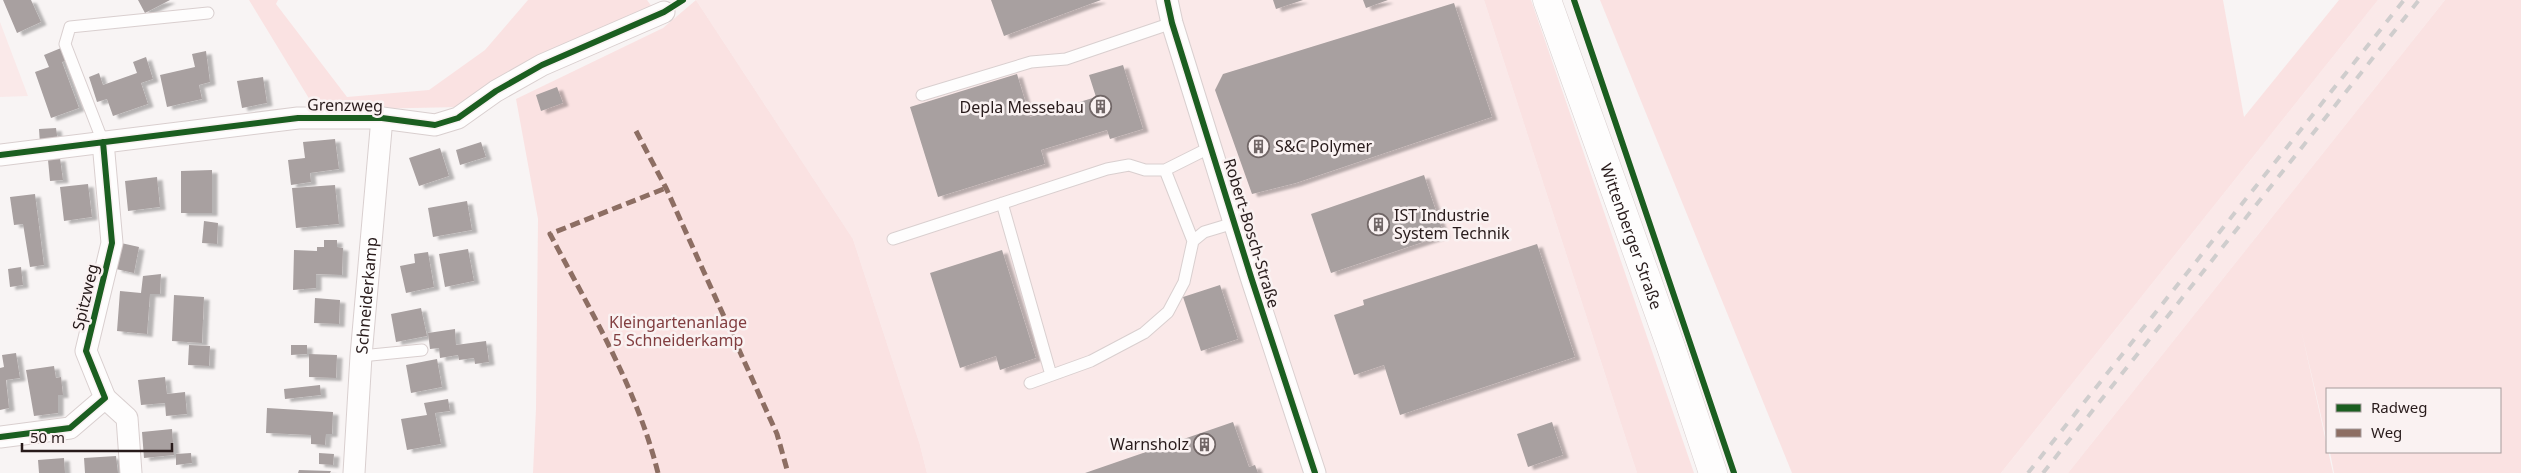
<svg xmlns="http://www.w3.org/2000/svg" width="2521" height="473" font-family="'Noto Sans',sans-serif">
	<defs>
		<filter id="shadow"><feDropShadow dx="5.5" dy="3" stdDeviation="1" flood-color="#0004"/></filter>
	</defs>
	<rect width="100%" height="100%" fill="#f8f4f4"/>
	<path fill="#fae9e9" d="M 696,0 L 1484,0 L 1637,473 L 927,473 L 920,445 L 853,239 Z
		M 2378,0 L 2445,0 L 2068,473 L 2001,473 Z
		M 0,22 L 28,96 L 0,97 Z"/>
	<path fill="#fae2e2" d="M 249,0 L 278,0 L 276,4 L 347,97 L 429,90 L 485,50 L 528,0 L 647,0 L 655,11 L 461,107 L 316,110 Z
		M 696,0 L 853,239 L 920,445 L 927,473 L 533,473 L 536,409 L 538,219 L 516,99 L 663,28 Z
		M 1484,0 L 1531,0 L 1694,473 L 1637,473 Z
		M 1600,0 L 2223,0 L 2244,117 L 2339,0 L 2378,0 L 2001,473 L 1792,473 Z
		M 2445,0 L 2521,0 L 2521,473 L 2334,473 L 2330,452 L 2500,452 L 2500,389 L 2327,389 L 2327,442 L 2301,329 L 2333,473 L 2068,473 Z"/>
	<path fill="#a8a0a0" filter="url(#shadow)" d="M 3,0 L 31,0 L 41,22 L 17,33 Z
		M 138,0 L 170,0 L 145,13 Z
		M 991,0 L 1101,0 L 1004,36 Z
		M 1273,0 L 1303,0 L 1276,9 Z
		M 1363,0 L 1388,0 L 1366,8 Z
		M 1454,3 L 1492,117 L 1296,183 L 1252,194 L 1215,90 L 1223,74 Z
		M 61,48 L 66,61 L 62,62 L 79,108 L 51,118 L 35,72 L 49,67 L 44,55 Z
		M 206,51 L 210,82 L 199,85 L 202,99 L 167,107 L 160,75 L 195,67 L 192,54 Z
		M 146,57 L 153,79 L 141,83 L 148,104 L 113,116 L 107,99 L 97,102 L 89,77 L 99,73 L 103,85 L 137,73 L 133,62 Z
		M 1123,65 L 1143,129 L 1110,139 L 1107,130 L 1041,150 L 1045,164 L 938,197 L 910,107 L 1017,74 L 1030,117 L 1096,97 L 1089,75 Z
		M 263,77 L 267,103 L 242,108 L 237,81 Z
		M 557,87 L 563,103 L 541,111 L 536,95 Z
		M 56,128 L 58,142 L 40,144 L 39,129 Z
		M 335,139 L 339,169 L 310,173 L 311,182 L 291,185 L 288,160 L 305,158 L 303,142 Z
		M 481,142 L 486,157 L 460,165 L 456,150 Z
		M 440,148 L 449,176 L 419,186 L 409,158 Z
		M 60,158 L 63,180 L 50,181 L 48,160 Z
		M 212,170 L 212,213 L 181,213 L 181,171 Z
		M 1424,175 L 1444,235 L 1331,273 L 1311,214 Z
		M 157,177 L 160,207 L 128,211 L 125,181 Z
		M 88,184 L 92,217 L 64,221 L 60,187 Z
		M 335,185 L 339,224 L 296,228 L 292,188 Z
		M 35,194 L 44,265 L 30,267 L 23,224 L 14,225 L 10,197 Z
		M 467,201 L 472,230 L 433,237 L 428,208 Z
		M 204,221 L 218,223 L 217,244 L 202,243 Z
		M 324,240 L 337,240 L 337,247 L 343,248 L 342,275 L 316,274 L 316,288 L 293,290 L 294,250 L 317,251 L 317,247 L 324,247 Z
		M 121,243 L 139,247 L 134,273 L 116,269 Z
		M 1537,244 L 1575,357 L 1400,415 L 1384,365 L 1354,375 L 1334,315 L 1364,305 L 1363,300 Z
		M 468,249 L 474,281 L 445,287 L 439,254 Z
		M 1002,250 L 1036,358 L 1000,370 L 996,356 L 960,368 L 930,273 Z
		M 428,252 L 434,287 L 406,293 L 400,266 L 415,263 L 414,254 Z
		M 21,267 L 23,285 L 10,287 L 8,269 Z
		M 161,274 L 160,294 L 150,294 L 147,334 L 117,331 L 120,291 L 141,293 L 143,276 Z
		M 1220,285 L 1238,339 L 1201,351 L 1183,297 Z
		M 174,295 L 204,297 L 202,343 L 172,341 Z
		M 315,298 L 340,300 L 339,324 L 314,323 Z
		M 421,308 L 427,336 L 396,342 L 391,314 Z
		M 455,329 L 456,345 L 486,341 L 489,362 L 475,364 L 474,358 L 459,360 L 458,355 L 440,358 L 439,348 L 430,349 L 428,333 Z
		M 189,345 L 210,346 L 209,366 L 188,365 Z
		M 291,345 L 307,345 L 307,354 L 291,355 Z
		M 16,353 L 20,378 L 6,380 L 9,408 L 0,410 L 0,368 L 4,367 L 2,355 Z
		M 309,354 L 337,355 L 336,378 L 309,377 Z
		M 437,359 L 442,387 L 411,393 L 406,365 Z
		M 54,366 L 56,378 L 61,377 L 63,395 L 58,395 L 58,413 L 34,416 L 26,370 Z
		M 165,377 L 167,394 L 185,392 L 187,414 L 166,416 L 165,403 L 141,405 L 138,380 Z
		M 320,385 L 321,395 L 285,399 L 284,389 Z
		M 448,399 L 450,411 L 435,413 L 441,444 L 407,450 L 401,419 L 427,415 L 424,403 Z
		M 267,408 L 333,412 L 332,434 L 326,434 L 325,445 L 311,444 L 311,435 L 266,433 Z
		M 1233,422 L 1249,467 L 1255,465 L 1258,473 L 1085,473 Z
		M 1552,422 L 1563,455 L 1528,467 L 1517,434 Z
		M 172,429 L 174,455 L 144,458 L 142,432 Z
		M 191,453 L 192,463 L 176,465 L 176,454 Z
		M 319,453 L 334,454 L 333,465 L 319,464 Z
		M 116,456 L 118,473 L 85,473 L 84,458 Z
		M 64,458 L 65,473 L 39,473 L 38,460 Z
		M 299,470 L 331,471 L 330,473 L 298,473 Z"/>
	<g fill="none" stroke-linecap="round" stroke-linejoin="round">
		<defs>
			<path id="lane" d="M 922,95 L 1031,62 L 1066,59 L 1172,23
				M 103,142 L 65,44 L 70,27 L 208,13
				M 1165,170 L 1193,241
				M 1002,203 L 1051,375
				M 893,239 L 1107,169 L 1129,165 L 1145,170 L 1165,170 L 1211,147
				M 361,356 L 422,350
				M 1030,383 L 1091,361 L 1144,333 L 1168,312 L 1184,282 L 1193,241 L 1204,232 L 1234,223"/>
			<g id="street">
				<path d="M 1167,0 L 1172,23 L 1251,277 L 1315,473"/>
				<path d="M 0,155 L 298,118 L 382,118 L 435,125 L 458,118 L 496,91 L 542,65 L 664,12"/>
				<path d="M 105,398 L 127,418 L 131,473"/>
				<path d="M 0,437 L 70,428 L 105,398 L 86,351 L 112,243 L 103,142"/>
				<path id="s1" d="M 354,473 L 361,356 L 382,118"/>
			</g>
			<g id="secondary">
				<path id="s2" d="M 1547,0 L 1671,347 L 1713,473"/>
			</g>
		</defs>
		<use href="#lane" stroke="#d9cfcf" stroke-width="13"/>
		<use href="#street" stroke="#d9cfcf" stroke-width="23"/>
		<use href="#secondary" stroke="#d9cfcf" stroke-width="29"/>
		<use href="#lane" stroke="#fefdfd" stroke-width="11"/>
		<use href="#street" stroke="#fefdfd" stroke-width="21"/>
		<use href="#secondary" stroke="#fefdfd" stroke-width="28"/>
		<path stroke="#cfcdcd" stroke-width="4" stroke-dasharray="9 9" stroke-linecap="butt" d="M 2028,473 L 2404,0
			M 2043,473 L 2419,0"/>
		<path stroke="#8d6e63" stroke-width="5" stroke-dasharray="10 5" stroke-linecap="butt" d="M 636,131 L 666,188 L 777,434 L 788,473
			M 658,473 C 637,388 590,310 550,234 L 666,188"/>
		<defs>
			<path id="cycleway" d="M 1167,0 L 1172,23 L 1251,277 L 1315,473
				M 1574,0 L 1734,473
				M 0,155 L 298,118 L 382,118 L 435,125 L 458,118 L 496,91 L 542,65 L 664,12 L 683,0
				M 0,437 L 70,428 L 105,398 L 86,351 L 112,243 L 103,142"/>
		</defs>
		<use href="#cycleway" stroke="#faf2f2" stroke-width="9"/>
		<use href="#cycleway" stroke="#1b5e20" stroke-width="6"/>
	</g>
	<defs>
		<symbol id="building-ring" viewBox="-11 -11 22 22"><circle r="9.5" fill="#faf2f2" stroke="#716767" stroke-width="1.5"/><path d="M-4-6H4V6H1V3H-1V6H-4ZM-2.5-4.3h1.7v1.8h-1.7ZM.8-4.3h1.7v1.8H.8ZM-2.5-1h1.7V.8h-1.7ZM.8-1h1.7V.8H.8Z" fill="#716767"/></symbol>
	</defs>
	<g fill-rule="evenodd">
		<use href="#building-ring" x="1088" y="94" width="25" height="25"/>
		<use href="#building-ring" x="1246" y="134" width="25" height="25"/>
		<use href="#building-ring" x="1366" y="212" width="25" height="25"/>
		<use href="#building-ring" x="1192" y="432" width="25" height="25"/>
	</g>
	<g text-anchor="middle" stroke-width="5" stroke-linejoin="round" paint-order="stroke">
		<g font-size="16" fill="#281b1b" stroke="#faf2f2">
			<text transform="translate(345 105) rotate(1)" y="6">Grenzweg</text>
			<text transform="translate(1252 233) rotate(73)" y="6">Robert-Bosch-Straße</text>
			<text dy="6" stroke="none"><textPath href="#s2" startOffset="251">Wittenberger Straße</textPath></text>
			<text dy="6" stroke="none"><textPath href="#s1" startOffset="178">Schneiderkamp</textPath></text>
			<text transform="translate(85 297) rotate(-77)" y="6">Spitzweg</text>
		</g>
		<g font-size="16" fill="#281b1b" stroke="#faf2f2" text-anchor="end">
			<text x="1084" y="113">Depla Messebau</text>
			<text x="1275" y="152" text-anchor="start">S&amp;C Polymer</text>
			<text x="1394" y="221" text-anchor="start">IST Industrie<tspan x="1394" dy="18">System Technik</tspan></text>
			<text x="1189" y="450">Warnsholz</text>
		</g>
		<g font-size="16" fill="#823e40" stroke="#faf2f2">
			<text x="678" y="328">Kleingartenanlage<tspan x="678" dy="18">5 Schneiderkamp</tspan></text>
		</g>
	</g>
	<rect x="2326" y="388" width="175" height="65" fill="#faf2f2" stroke="#a69c9c"/>
	<rect x="2336" y="404" width="25" height="8" fill="#1b5e20" stroke="#a69c9c"/>
	<text x="2371" y="413" font-size="15" fill="#281b1b">Radweg</text>
	<rect x="2336" y="429" width="25" height="8" fill="#8d6e63" stroke="#a69c9c"/>
	<text x="2371" y="438" font-size="15" fill="#281b1b">Weg</text>
	<path d="M22 443v8h150v-8" fill="none" stroke="#281b1b" stroke-width="2.5"/>
	<text x="30" y="443" font-size="15" fill="#281b1b" stroke="#faf2f2" stroke-width="4" paint-order="stroke">50 m</text>
</svg>
